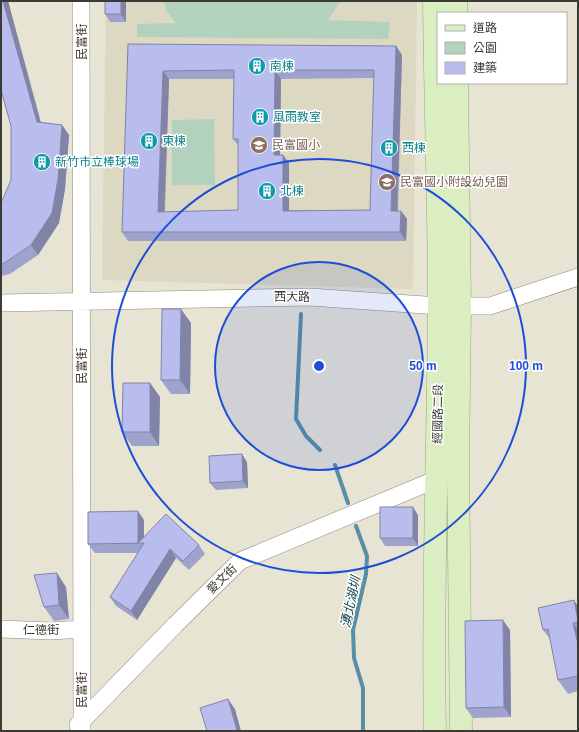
<svg xmlns="http://www.w3.org/2000/svg" width="579" height="732" font-family="Helvetica,'Noto Sans TC',sans-serif">
	<rect width="100%" height="100%" fill="#e7e4d4"/>
	<path fill="#ddd8c1" d="M 106,1 L 417,1 L 413,289 L 102,280 Z"/>
	<path fill="#b2d2bd" d="M 163,1 L 341,1 L 328,20 L 390,22 L 388,39 L 137,37 L 137,24 L 176,23 L 167,12 Z
		M 214,119 L 215,185 L 172,185 L 172,120 Z"/>
	<g fill="none" stroke-linecap="round" stroke-linejoin="round">
		<path stroke="#578fa6" stroke-width="4" d="M 301,314 L 296,419 L 306,436 L 320,450
			M 335,465 L 348,503
			M 356,526 L 367,556 L 366,574 L 353,630 L 354,658 L 363,688 L 363,731"/>
		<defs>
			<path id="minor" d="M 81,1 L 82,731
				M 1,303 L 310,297 L 439,306 L 490,306 L 578,277
				M 1,629 L 51,631 L 82,629
				M 78,725 L 175,625 L 240,561 L 437,479"/>
			<path id="major" d="M 434,1 C 435,104 439,207 439,309 C 438,450 432,590 435,731
				M 456,1 L 456,13
				M 457,83 L 460,307 L 458,462 L 461,731"/>
		</defs>
		<use href="#minor" stroke="#8c897b" stroke-width="18"/>
		<use href="#major" stroke="#92a876" stroke-width="23"/>
		<use href="#minor" stroke="#fff" stroke-width="17"/>
		<use href="#major" stroke="#daeec2" stroke-width="22"/>
	</g>
	<path fill="#9ea3cd" fill-rule="evenodd" d="M 1,1 L 8,1 L 41,122 L 62,125 L 69,135 L 65,189 L 59,223 L 38,255 L 10,274 L 1,276 L 1,203 L 11,180 L 11,126 Z
		M 105,1 L 126,1 L 126,22 L 110,22 L 105,14 Z
		M 128,44 L 396,46 L 402,55 L 398,211 L 401,211 L 407,219 L 406,241 L 128,241 L 122,232 ZM 374,78 L 370,210 L 289,210 L 289,163 L 283,155 L 280,155 L 281,79 ZM 169,79 L 234,79 L 233,139 L 238,145 L 238,210 L 165,212 Z
		M 191,323 L 190,394 L 171,394 L 161,380 Z
		M 150,383 L 160,397 L 159,446 L 132,446 L 122,432 Z
		M 247,462 L 248,488 L 216,490 L 210,483 Z
		M 418,515 L 418,546 L 385,546 L 380,538 Z
		M 144,520 L 144,536 L 199,545 L 205,554 L 189,570 L 176,558 L 137,620 L 116,606 L 110,597 L 138,553 L 95,553 L 88,544 Z
		M 66,587 L 69,619 L 54,621 L 44,607 Z
		M 578,606 L 578,691 L 568,694 L 558,680 L 550,639 L 543,630 Z
		M 510,630 L 511,717 L 473,718 L 466,708 Z"/>
	<path fill="#8184a7" d="M 3,1 L 8,1 L 43,132 L 37,122 Z
		M 121,1 L 126,1 L 126,22 L 121,14 Z
		M 396,46 L 402,55 L 397,219 L 391,211 Z
		M 275,70 L 281,79 L 280,163 L 274,155 Z
		M 163,71 L 169,79 L 164,221 L 158,212 Z
		M 62,125 L 69,135 L 65,189 L 59,223 L 38,255 L 31,245 Z
		M 283,155 L 289,163 L 289,219 L 283,211 Z
		M 401,211 L 407,219 L 406,241 L 400,232 Z
		M 181,309 L 191,323 L 190,394 L 180,380 Z
		M 150,383 L 160,397 L 159,446 L 150,432 Z
		M 242,454 L 247,462 L 248,488 L 243,481 Z
		M 413,507 L 418,515 L 418,546 L 413,538 Z
		M 138,511 L 144,520 L 144,544 L 144,543 L 138,543 Z
		M 170,549 L 176,558 L 137,620 L 131,611 Z
		M 57,573 L 66,587 L 69,619 L 59,605 Z
		M 574,600 L 578,606 L 578,620 Z
		M 503,620 L 510,630 L 511,717 L 504,707 Z
		M 573,623 L 578,630 L 578,644 Z
		M 228,699 L 235,709 L 241,731 L 237,731 L 237,730 Z"/>
	<path fill="#b8bdee" stroke="#8184a7" fill-rule="evenodd" d="M 1,1 L 3,1 L 37,122 L 62,125 L 58,179 L 52,213 L 31,245 L 3,264 L 1,265 L 1,203 L 11,180 L 11,126 L 1,90 Z
		M 105,1 L 121,1 L 121,14 L 105,14 Z
		M 128,44 L 396,46 L 391,211 L 401,211 L 400,232 L 122,232 ZM 234,70 L 233,139 L 238,139 L 238,210 L 158,212 L 163,71 ZM 275,70 L 374,70 L 370,210 L 283,211 L 283,155 L 274,155 Z
		M 162,309 L 181,309 L 180,380 L 161,380 Z
		M 123,383 L 150,383 L 150,432 L 122,432 Z
		M 242,454 L 243,481 L 210,483 L 209,456 Z
		M 380,507 L 413,507 L 413,538 L 380,538 Z
		M 138,511 L 138,543 L 166,514 L 199,545 L 183,561 L 170,549 L 131,611 L 110,597 L 144,543 L 88,544 L 88,512 Z
		M 57,573 L 59,605 L 44,607 L 34,575 Z
		M 574,600 L 578,620 L 578,622 L 573,623 L 578,644 L 578,676 L 558,680 L 548,629 L 543,630 L 538,608 Z
		M 503,620 L 504,707 L 466,708 L 465,621 Z
		M 228,699 L 237,730 L 235,731 L 207,731 L 200,708 Z"/>
	<circle cx="319" cy="366" r="104" fill="#1d4ed8" fill-opacity=".12"/>
	<g fill="none" stroke="#1d4ed8" stroke-width="2">
		<circle cx="319" cy="366" r="104"/>
		<circle cx="319" cy="366" r="207"/>
	</g>
	<defs>
		<symbol id="building-disc" viewBox="-11 -11 22 22"><circle r="9.5" fill="#0f9aa8" stroke="#fff"/><path d="M-4-6H4V6H1V3H-1V6H-4ZM-2.5-4.3h1.7v1.8h-1.7ZM.8-4.3h1.7v1.8H.8ZM-2.5-1h1.7V.8h-1.7ZM.8-1h1.7V.8H.8Z" fill="#fff"/></symbol>
		<symbol id="school-disc" viewBox="-11 -11 22 22"><circle r="9.5" fill="#8d6e63" stroke="#fff"/><path d="M0-5L7-2L0 1L-7-2ZM-4 1L0 2.5L4 1V4Q0 6-4 4Z" fill="#fff"/></symbol>
	</defs>
	<g fill-rule="evenodd">
		<use href="#building-disc" x="247" y="56" width="20" height="20"/>
		<use href="#building-disc" x="250" y="107" width="20" height="20"/>
		<use href="#building-disc" x="139" y="131" width="20" height="20"/>
		<use href="#school-disc" x="249" y="135" width="20" height="20"/>
		<use href="#building-disc" x="379" y="138" width="20" height="20"/>
		<use href="#building-disc" x="32" y="152" width="20" height="20"/>
		<use href="#school-disc" x="377" y="172" width="20" height="20"/>
		<use href="#building-disc" x="257" y="181" width="20" height="20"/>
	</g>
	<g text-anchor="middle" stroke-width="3" stroke-linejoin="round" paint-order="stroke">
		<g font-size="12" fill="#3b3a33" stroke="#fff">
			<text transform="translate(82 42) rotate(-90)" y="4">民富街</text>
			<text x="292" y="301">西大路</text>
			<text transform="translate(82 366) rotate(-90)" y="4">民富街</text>
			<text transform="translate(438 414) rotate(-89)" y="4">經國路二段</text>
			<text transform="translate(222 579) rotate(-44)" y="4">愛文街</text>
			<text x="41" y="634">仁德街</text>
			<text transform="translate(82 690) rotate(-90)" y="4">民富街</text>
		</g>
		<g font-size="12" fill="#0d838f" stroke="#fff" text-anchor="start">
			<text x="270" y="70">南棟</text>
			<text x="273" y="121">風雨教室</text>
			<text x="162" y="145">東棟</text>
			<text x="402" y="152">西棟</text>
			<text x="55" y="166">新竹市立棒球場</text>
			<text x="280" y="195">北棟</text>
		</g>
		<g font-size="12" fill="#785e54" stroke="#fff" text-anchor="start">
			<text x="272" y="149">民富國小</text>
			<text x="400" y="186">民富國小附設幼兒園</text>
		</g>
		<g font-size="13" font-style="italic" fill="#0c3f50" stroke="#fff">
			<text transform="translate(350 602) rotate(-78)" y="5">湧北湖圳</text>
		</g>
	</g>
	<circle cx="319" cy="366" r="6" fill="#1d4ed8" stroke="#fff" stroke-width="2"/>
	<g font-size="12" text-anchor="middle" font-weight="bold" fill="#1d4ed8" stroke="#fff" stroke-width="3" stroke-linejoin="round" paint-order="stroke">
		<text x="423" y="370">50 m</text>
		<text x="526" y="370">100 m</text>
	</g>
	<rect width="579" height="732" fill="none" stroke="#3b3a33" stroke-width="4"/>
	<rect x="437" y="12" width="130" height="72" fill="#ffffff" stroke="#b1b0ad"/>
	<rect x="445" y="25" width="20" height="6" fill="#daeec2" stroke="#b1b0ad"/>
	<text x="473" y="32" font-size="12" fill="#3b3a33">道路</text>
	<rect x="445" y="42" width="20" height="12" fill="#b2d2bd" stroke="#b1b0ad"/>
	<text x="473" y="52" font-size="12" fill="#3b3a33">公園</text>
	<rect x="445" y="62" width="20" height="12" fill="#b8bdee" stroke="#b1b0ad"/>
	<text x="473" y="72" font-size="12" fill="#3b3a33">建築</text>
</svg>
